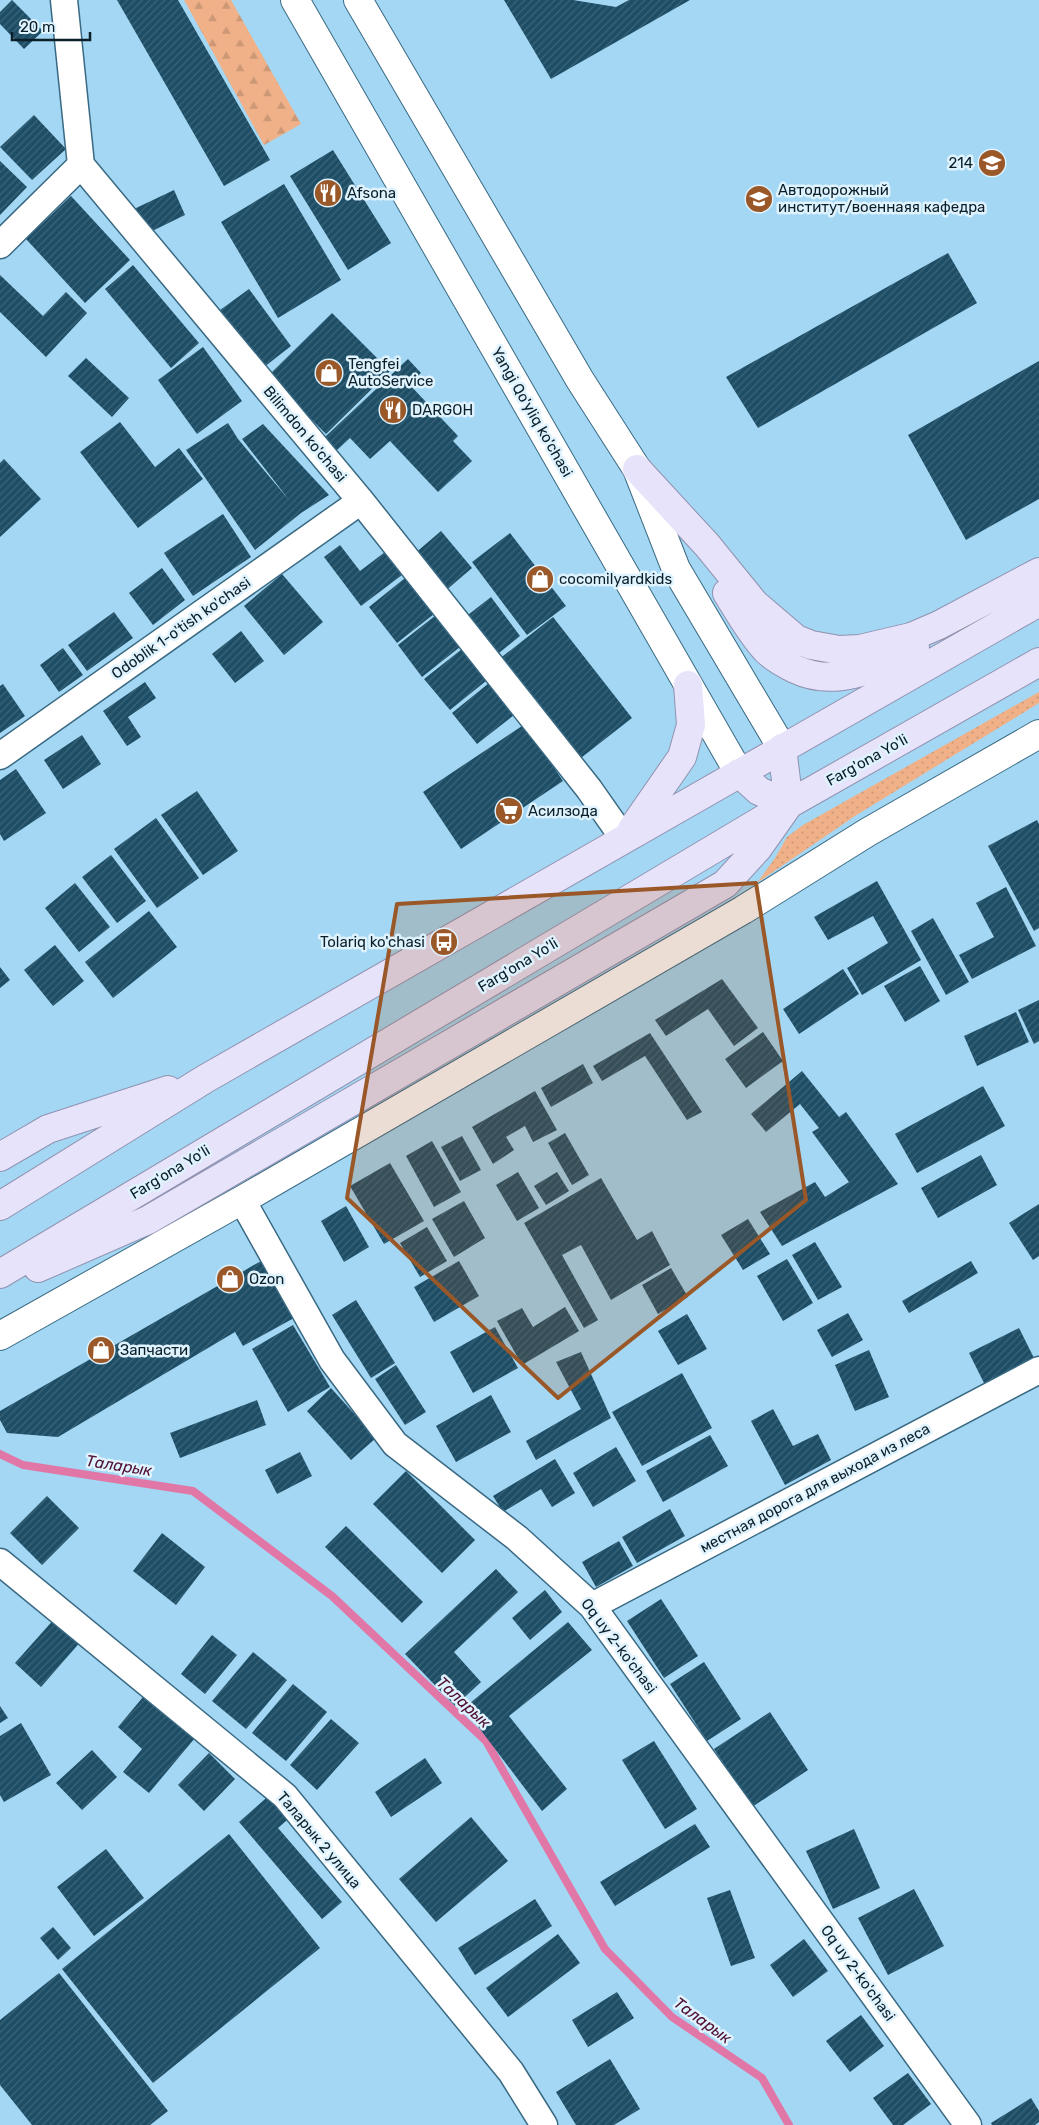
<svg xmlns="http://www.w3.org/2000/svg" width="1039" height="2125" font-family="Rubik,sans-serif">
	<defs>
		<pattern id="grass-dots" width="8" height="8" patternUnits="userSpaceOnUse" patternTransform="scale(1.25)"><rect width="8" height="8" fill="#f0b189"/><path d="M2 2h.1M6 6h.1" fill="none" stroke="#cc9876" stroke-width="1.8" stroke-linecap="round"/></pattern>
		<pattern id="forest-firs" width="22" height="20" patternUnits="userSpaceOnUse" patternTransform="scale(1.25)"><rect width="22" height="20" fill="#f0b189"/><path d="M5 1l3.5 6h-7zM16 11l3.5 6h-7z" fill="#cc9876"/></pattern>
		<pattern id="building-hatch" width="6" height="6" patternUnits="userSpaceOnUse" patternTransform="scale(1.25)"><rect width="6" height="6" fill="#1d4e66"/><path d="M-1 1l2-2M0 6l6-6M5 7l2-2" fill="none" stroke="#3c6478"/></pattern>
	</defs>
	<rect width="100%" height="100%" fill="#a4d7f3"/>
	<path fill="url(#grass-dots)" d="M 1039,692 L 1039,703 L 855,816 L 757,883 L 775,858 L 787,837 L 803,825 Z"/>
	<path fill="url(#forest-firs)" d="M 184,0 L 231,0 L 301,124 L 264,145 Z"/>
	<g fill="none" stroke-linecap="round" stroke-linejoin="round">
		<path stroke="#e177a6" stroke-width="8" d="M 0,1454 L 23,1465 L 193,1491 L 332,1596 L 486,1741 L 605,1949 L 672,2017 L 762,2078 L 789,2125"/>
	</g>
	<path fill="url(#building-hatch)" d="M 12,0 L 43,31 L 24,49 L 0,24 L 0,12 Z
		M 117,0 L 178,0 L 270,160 L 224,186 Z
		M 504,0 L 573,0 L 616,7 L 629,0 L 690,0 L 551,79 Z
		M 34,115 L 66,149 L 32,180 L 0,147 Z
		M 333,150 L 391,243 L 348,270 L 290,176 Z
		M 0,161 L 27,187 L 0,215 Z
		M 284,184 L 341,280 L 278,318 L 221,222 Z
		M 174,190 L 185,215 L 146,234 L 134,209 Z
		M 71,196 L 130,260 L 85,303 L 26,239 Z
		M 948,253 L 977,303 L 758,428 L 726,377 Z
		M 133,265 L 199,343 L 171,368 L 105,289 Z
		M 0,275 L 43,316 L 66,292 L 87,313 L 46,357 L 0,312 Z
		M 249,289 L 291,346 L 259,371 L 216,313 Z
		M 332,313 L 390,371 L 326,434 L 268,376 Z
		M 203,347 L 242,401 L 197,434 L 158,380 Z
		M 86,358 L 129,398 L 112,417 L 68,376 Z
		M 408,359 L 421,373 L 409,384 L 458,436 L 453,441 L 472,461 L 438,492 L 390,441 L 370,459 L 350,438 L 337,450 L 325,437 Z
		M 1039,361 L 1039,499 L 966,540 L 908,435 Z
		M 120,422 L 155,467 L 179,448 L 203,479 L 138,528 L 80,452 Z
		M 228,423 L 238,439 L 289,500 L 242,439 L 263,424 L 329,495 L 301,513 L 255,550 L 186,450 Z
		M 4,459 L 41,499 L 0,537 L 0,463 Z
		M 223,514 L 251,557 L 193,596 L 164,553 Z
		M 441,531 L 472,568 L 444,592 L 413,555 Z
		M 510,533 L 566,606 L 527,635 L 472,562 Z
		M 340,545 L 360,571 L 385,552 L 402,575 L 361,606 L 324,557 Z
		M 162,568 L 185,600 L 153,625 L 129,593 Z
		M 282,574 L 323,622 L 284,655 L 244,606 Z
		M 405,578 L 434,614 L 397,643 L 369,607 Z
		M 491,597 L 520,636 L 494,657 L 464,618 Z
		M 114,612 L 133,638 L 87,671 L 68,645 Z
		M 436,615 L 460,647 L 422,677 L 398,645 Z
		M 553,617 L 632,718 L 577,761 L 498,660 Z
		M 241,631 L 264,661 L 235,683 L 212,654 Z
		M 63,648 L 83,675 L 59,692 L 40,665 Z
		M 462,649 L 486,681 L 450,710 L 424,679 Z
		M 145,682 L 156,698 L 128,717 L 141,737 L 127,746 L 103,711 Z
		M 489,683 L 514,715 L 477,744 L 452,713 Z
		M 3,684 L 25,716 L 0,733 L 0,686 Z
		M 525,724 L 563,781 L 461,849 L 423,792 Z
		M 82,735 L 101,764 L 63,789 L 44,760 Z
		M 16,769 L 46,813 L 4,841 L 0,834 L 0,780 Z
		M 197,791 L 238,851 L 203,875 L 161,815 Z
		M 156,818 L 199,878 L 157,908 L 114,849 Z
		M 1037,820 L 1039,824 L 1039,928 L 1034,931 L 988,846 Z
		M 111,855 L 146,901 L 117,923 L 82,877 Z
		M 877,881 L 921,960 L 862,995 L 847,968 L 888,943 L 873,916 L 828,940 L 814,917 Z
		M 75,883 L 110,927 L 79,952 L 45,908 Z
		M 1006,887 L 1036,946 L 972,979 L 959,955 L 994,937 L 976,903 Z
		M 149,911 L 177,947 L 113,998 L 85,962 Z
		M 933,918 L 969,982 L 946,995 L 911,931 Z
		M 55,945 L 84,981 L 53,1006 L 24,970 Z
		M 920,966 L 940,1001 L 905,1022 L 884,986 Z
		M 0,967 L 10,980 L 0,988 Z
		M 843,969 L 859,994 L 799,1034 L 783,1009 Z
		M 722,979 L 758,1028 L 734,1046 L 708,1009 L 666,1036 L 655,1020 Z
		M 1039,1000 L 1039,1041 L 1034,1044 L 1018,1010 Z
		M 1016,1012 L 1029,1042 L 977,1066 L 964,1036 Z
		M 763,1032 L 783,1061 L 746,1088 L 725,1059 Z
		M 650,1033 L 702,1112 L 687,1120 L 645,1056 L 602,1081 L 593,1066 Z
		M 583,1064 L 593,1083 L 551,1107 L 541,1088 Z
		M 802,1071 L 839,1117 L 846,1112 L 898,1184 L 782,1246 L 760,1212 L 815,1182 L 825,1197 L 849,1182 L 812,1132 L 819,1128 L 800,1104 L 766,1132 L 751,1114 Z
		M 983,1086 L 1005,1126 L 917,1173 L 895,1134 Z
		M 535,1091 L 557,1130 L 533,1142 L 525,1126 L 506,1137 L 514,1150 L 493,1164 L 472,1127 Z
		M 565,1133 L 589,1175 L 572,1185 L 548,1143 Z
		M 462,1136 L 481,1170 L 460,1181 L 441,1147 Z
		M 432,1141 L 461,1192 L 434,1207 L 406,1156 Z
		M 981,1155 L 997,1185 L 938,1218 L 921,1188 Z
		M 390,1163 L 424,1221 L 384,1244 L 350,1186 Z
		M 518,1172 L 539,1208 L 517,1221 L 496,1185 Z
		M 557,1172 L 569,1191 L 546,1205 L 534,1186 Z
		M 601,1178 L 637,1240 L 652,1231 L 670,1265 L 611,1300 L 581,1245 L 562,1255 L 598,1320 L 584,1328 L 524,1223 Z
		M 464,1201 L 485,1238 L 454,1257 L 432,1219 Z
		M 1039,1204 L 1039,1256 L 1033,1260 L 1009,1223 Z
		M 346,1206 L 369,1247 L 344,1262 L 321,1221 Z
		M 748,1219 L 770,1254 L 743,1270 L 721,1235 Z
		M 427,1227 L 447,1261 L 420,1277 L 400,1243 Z
		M 815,1242 L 842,1287 L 818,1300 L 792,1255 Z
		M 787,1259 L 813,1303 L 783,1321 L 757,1276 Z
		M 261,1261 L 294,1318 L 243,1346 L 235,1332 L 58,1437 L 7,1433 L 0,1420 L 0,1411 Z
		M 459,1261 L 479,1296 L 434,1322 L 414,1287 Z
		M 971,1261 L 978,1273 L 909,1313 L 902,1301 Z
		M 671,1268 L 688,1297 L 658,1314 L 642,1285 Z
		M 356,1300 L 395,1363 L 371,1378 L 332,1315 Z
		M 565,1307 L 579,1331 L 522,1365 L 497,1321 L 522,1308 L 533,1327 Z
		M 848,1313 L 863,1340 L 832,1357 L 817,1330 Z
		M 687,1314 L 707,1349 L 678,1365 L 658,1331 Z
		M 293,1325 L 330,1387 L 288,1412 L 252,1349 Z
		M 495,1327 L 518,1368 L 473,1393 L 450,1352 Z
		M 1019,1328 L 1038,1366 L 988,1391 L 969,1353 Z
		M 869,1350 L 889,1397 L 855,1411 L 835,1365 Z
		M 581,1352 L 611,1418 L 536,1460 L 526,1441 L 581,1409 L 556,1362 Z
		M 396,1365 L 426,1412 L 405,1425 L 375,1379 Z
		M 682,1373 L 712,1428 L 642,1466 L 612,1412 Z
		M 331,1388 L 376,1438 L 351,1460 L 307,1411 Z
		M 491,1395 L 511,1432 L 456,1462 L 436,1426 Z
		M 257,1400 L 266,1425 L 180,1458 L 170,1433 Z
		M 773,1409 L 793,1446 L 818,1434 L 831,1460 L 785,1485 L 751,1421 Z
		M 710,1435 L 728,1466 L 663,1502 L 646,1471 Z
		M 616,1447 L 636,1481 L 593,1507 L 573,1473 Z
		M 300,1452 L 312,1476 L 277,1494 L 265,1470 Z
		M 555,1459 L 575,1493 L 552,1507 L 541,1489 L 503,1512 L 493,1496 Z
		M 406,1471 L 475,1540 L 442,1573 L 373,1504 Z
		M 47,1496 L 79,1528 L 42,1565 L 10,1533 Z
		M 670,1509 L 685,1536 L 637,1563 L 622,1537 Z
		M 346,1526 L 423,1602 L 402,1623 L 325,1547 Z
		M 162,1533 L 205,1567 L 176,1605 L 133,1571 Z
		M 619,1541 L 633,1566 L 596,1587 L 582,1562 Z
		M 496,1569 L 518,1592 L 454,1652 L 481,1682 L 455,1706 L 405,1654 Z
		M 545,1590 L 562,1612 L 530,1640 L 512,1618 Z
		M 661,1599 L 698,1656 L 664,1678 L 627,1621 Z
		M 56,1617 L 82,1640 L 41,1687 L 15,1663 Z
		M 568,1622 L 592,1650 L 509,1716 L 567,1789 L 542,1811 L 464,1708 Z
		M 212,1635 L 237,1655 L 205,1694 L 181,1674 Z
		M 253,1652 L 287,1680 L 246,1729 L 212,1701 Z
		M 704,1662 L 741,1719 L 707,1741 L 670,1684 Z
		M 293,1684 L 327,1712 L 286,1761 L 252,1733 Z
		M 143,1697 L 168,1718 L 175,1710 L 200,1732 L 149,1793 L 123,1772 L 142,1749 L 118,1727 Z
		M 0,1706 L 8,1718 L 0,1723 Z
		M 770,1712 L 808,1770 L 752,1807 L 714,1749 Z
		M 331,1719 L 359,1743 L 317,1790 L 290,1765 Z
		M 21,1723 L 51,1775 L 4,1802 L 0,1795 L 0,1736 Z
		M 654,1741 L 697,1809 L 665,1829 L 622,1760 Z
		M 92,1750 L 117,1777 L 82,1810 L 56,1783 Z
		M 209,1753 L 235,1779 L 204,1811 L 178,1785 Z
		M 425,1758 L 442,1783 L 391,1817 L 375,1792 Z
		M 273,1792 L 293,1815 L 278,1828 L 342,1902 L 322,1919 L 239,1822 Z
		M 471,1817 L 508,1861 L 436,1922 L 399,1879 Z
		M 695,1824 L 710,1847 L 615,1906 L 600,1882 Z
		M 854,1829 L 880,1888 L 833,1909 L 806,1851 Z
		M 229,1834 L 320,1948 L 153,2083 L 62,1969 Z
		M 106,1849 L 144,1898 L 94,1936 L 57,1887 Z
		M 914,1889 L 944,1946 L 888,1975 L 858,1918 Z
		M 730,1890 L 755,1958 L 731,1966 L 707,1898 Z
		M 535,1899 L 552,1926 L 475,1975 L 458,1948 Z
		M 53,1927 L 71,1948 L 58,1960 L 40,1938 Z
		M 558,1934 L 580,1963 L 508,2017 L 486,1988 Z
		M 804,1939 L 828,1971 L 793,1997 L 770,1965 Z
		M 59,1973 L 168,2111 L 150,2125 L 32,2125 L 0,2085 L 0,2020 Z
		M 617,1992 L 634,2018 L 588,2047 L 572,2020 Z
		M 861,2015 L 884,2046 L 850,2072 L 826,2041 Z
		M 610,2059 L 640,2109 L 614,2125 L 576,2125 L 556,2092 Z
		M 908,2073 L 931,2104 L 903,2125 L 893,2125 L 873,2098 Z
		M 1031,2098 L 1039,2111 L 1039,2122 L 1035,2125 L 992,2125 L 991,2123 Z"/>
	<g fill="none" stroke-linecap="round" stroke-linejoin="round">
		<defs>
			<path id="street" d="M 64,0 L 81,165 L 361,501 L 589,789 L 624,839
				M 0,245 L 81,165
				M 0,756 L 361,501
				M 242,1200 L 332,1360 L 395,1444 L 517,1538 L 592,1606 L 968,2125
				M 0,1562 L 285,1796 L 511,2072 L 544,2125
				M 592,1606 L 1039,1370"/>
			<path id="secondary" d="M 295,0 L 739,773
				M 358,0 L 580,380 L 637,469 L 676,569 L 782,748
				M 0,1336 L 242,1200 L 743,910 L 868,832 L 1039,734"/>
			<path id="primary" d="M 637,469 L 707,545 L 755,604 L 796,639 L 811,645 L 839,650 L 860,649 L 911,637 L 939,625 L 1039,572
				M 727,593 C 738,611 751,634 766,650 C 774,658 785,664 795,669 C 837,689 877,667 915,648
				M 739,773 L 759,791 L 789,804
				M 632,829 L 682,757 L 691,725 L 688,685
				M 0,1157 L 48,1129 L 168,1090
				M 0,1206 L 205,1079 L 1039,602
				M 38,1268 L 148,1220 L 725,884 L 758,848 L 789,804 L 782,748
				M 0,1274 L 789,804 L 1039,662"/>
		</defs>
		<use href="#street" stroke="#3a6a83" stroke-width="29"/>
		<use href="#secondary" stroke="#3a6a83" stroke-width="30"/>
		<use href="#primary" stroke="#9092b0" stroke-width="30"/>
		<use href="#street" stroke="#fff" stroke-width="26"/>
		<use href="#secondary" stroke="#fff" stroke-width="28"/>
		<use href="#primary" stroke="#e7e3fb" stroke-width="28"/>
	</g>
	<path fill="#9a5727" fill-opacity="0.2" stroke="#9a5727" stroke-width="4" stroke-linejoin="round" d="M 756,883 L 806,1200 L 558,1398 L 347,1198 L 397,904 Z"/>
	<defs>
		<symbol id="school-disc" viewBox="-11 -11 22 22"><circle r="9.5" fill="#9a5727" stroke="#dff3ff"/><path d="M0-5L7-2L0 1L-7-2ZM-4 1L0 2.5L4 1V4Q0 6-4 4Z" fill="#fff"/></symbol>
		<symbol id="restaurant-disc" viewBox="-11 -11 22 22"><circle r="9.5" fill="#9a5727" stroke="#dff3ff"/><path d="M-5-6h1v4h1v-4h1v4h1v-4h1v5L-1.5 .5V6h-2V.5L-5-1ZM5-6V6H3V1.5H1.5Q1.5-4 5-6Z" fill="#fff"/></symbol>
		<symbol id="university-disc" viewBox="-11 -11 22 22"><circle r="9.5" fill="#9a5727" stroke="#dff3ff"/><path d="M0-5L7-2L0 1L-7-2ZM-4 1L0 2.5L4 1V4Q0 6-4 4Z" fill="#fff"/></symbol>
		<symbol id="shop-disc" viewBox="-11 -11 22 22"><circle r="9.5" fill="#9a5727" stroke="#dff3ff"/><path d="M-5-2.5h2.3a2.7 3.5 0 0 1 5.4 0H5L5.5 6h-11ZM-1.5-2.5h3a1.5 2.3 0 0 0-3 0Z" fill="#fff"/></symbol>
		<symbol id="supermarket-disc" viewBox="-11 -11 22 22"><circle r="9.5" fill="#9a5727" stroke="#dff3ff"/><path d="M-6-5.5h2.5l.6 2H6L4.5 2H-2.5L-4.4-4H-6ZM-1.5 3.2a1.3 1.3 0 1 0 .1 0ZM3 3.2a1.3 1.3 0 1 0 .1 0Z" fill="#fff"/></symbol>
		<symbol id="bus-disc" viewBox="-11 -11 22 22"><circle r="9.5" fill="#9a5727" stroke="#dff3ff"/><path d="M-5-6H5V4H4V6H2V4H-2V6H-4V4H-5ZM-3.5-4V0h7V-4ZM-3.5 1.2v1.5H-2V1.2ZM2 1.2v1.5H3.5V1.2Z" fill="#fff"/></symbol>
	</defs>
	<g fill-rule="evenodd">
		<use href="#school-disc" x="976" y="147" width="32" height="32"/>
		<use href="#restaurant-disc" x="312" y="177" width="32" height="32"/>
		<use href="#university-disc" x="743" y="183" width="32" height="32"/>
		<use href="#shop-disc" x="313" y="357" width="32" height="32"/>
		<use href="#restaurant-disc" x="377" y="394" width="32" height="32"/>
		<use href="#shop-disc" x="524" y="563" width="32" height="32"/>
		<use href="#supermarket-disc" x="493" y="795" width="32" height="32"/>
		<use href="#bus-disc" x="428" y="926" width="32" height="32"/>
		<use href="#shop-disc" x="214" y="1263" width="32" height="32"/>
		<use href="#shop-disc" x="85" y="1334" width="32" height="32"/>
	</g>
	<g text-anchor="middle" stroke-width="5" stroke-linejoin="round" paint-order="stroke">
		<g font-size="15" fill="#0b1f29" stroke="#dff3ff" text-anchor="start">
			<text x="973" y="168" text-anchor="end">214</text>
			<text x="778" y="195">Автодорожный<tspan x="778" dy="17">институт/военнаяя кафедра</tspan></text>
			<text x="347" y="198">Afsona</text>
			<text x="348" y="369">Tengfei<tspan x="348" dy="17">AutoService</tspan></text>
			<text x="412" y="415">DARGOH</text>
			<text x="559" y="584">cocomilyardkids</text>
			<text x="528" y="816">Асилзода</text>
			<text x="425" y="947" text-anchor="end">Tolariq ko'chasi</text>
			<text x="249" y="1284">Ozon</text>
			<text x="120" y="1355">Запчасти</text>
		</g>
		<g font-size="15" fill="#0b1f29" stroke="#dff3ff">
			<text transform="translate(532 412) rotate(60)" y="5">Yangi Qo'yliq ko'chasi</text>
			<text transform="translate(305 434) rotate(50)" y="5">Bilimdon ko'chasi</text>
			<text transform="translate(181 628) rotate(-35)" y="5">Odoblik 1-o'tish ko'chasi</text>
			<text transform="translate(867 760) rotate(-29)" y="5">Farg'ona Yo'li</text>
			<text transform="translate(518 965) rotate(-31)" y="5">Farg'ona Yo'li</text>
			<text transform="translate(170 1172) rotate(-31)" y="5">Farg'ona Yo'li</text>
			<text transform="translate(815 1488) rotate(-28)" y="5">местная дорога для выхода из леса</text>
			<text transform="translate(619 1646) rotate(53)" y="5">Oq uy 2-ko'chasi</text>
			<text transform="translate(319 1840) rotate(50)" y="5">Таларык 2 улица</text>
			<text transform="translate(858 1973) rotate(54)" y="5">Oq uy 2-ko'chasi</text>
		</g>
		<g font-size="16" font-style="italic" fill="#500e31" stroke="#dff3ff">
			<text transform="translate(119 1465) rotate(9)" y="6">Таларык</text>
			<text transform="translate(464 1702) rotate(43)" y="6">Таларык</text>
			<text transform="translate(703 2020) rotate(36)" y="6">Таларык</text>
		</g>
	</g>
	<path d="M12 32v8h78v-8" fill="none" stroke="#0b1f29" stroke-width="2.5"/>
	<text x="20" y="32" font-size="15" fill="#0b1f29" stroke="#dff3ff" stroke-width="4" paint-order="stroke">20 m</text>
</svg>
